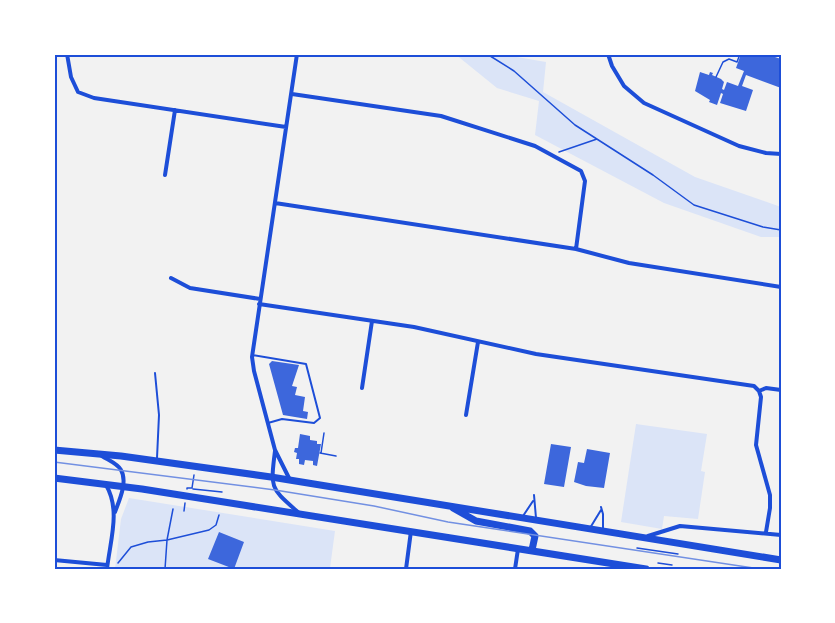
<svg xmlns="http://www.w3.org/2000/svg" width="835" height="623" font-family="'Nunito Sans',sans-serif">
	<rect width="100%" height="100%" fill="#f2f2f2"/>
	<path fill="#dbe4f7" d="M 455,54 L 500,54 L 546,62 L 543,92 L 695,177 L 781,207 L 781,237 L 761,237 L 664,203 L 535,135 L 539,101 L 497,88 Z
		M 636,424 L 707,434 L 701,471 L 705,472 L 698,519 L 664,516 L 662,529 L 621,522 Z
		M 129,498 L 335,531 L 330,568 L 115,569 L 121,519 Z"/>
	<path fill="#3d67dc" d="M 741,54 L 766,54 L 781,59 L 781,88 L 746,75 L 742,86 L 753,90 L 746,111 L 720,103 L 723,94 L 721,93 L 717,105 L 709,102 L 710,100 L 695,91 L 700,72 L 709,75 L 710,72 L 713,73 L 712,75 L 721,79 L 724,82 L 722,89 L 724,90 L 727,82 L 738,86 L 744,71 L 736,68 Z
		M 272,361 L 299,365 L 292,386 L 297,387 L 295,395 L 305,397 L 303,411 L 308,412 L 307,419 L 283,415 L 269,364 Z
		M 300,434 L 310,436 L 310,440 L 317,441 L 317,444 L 321,444 L 317,466 L 313,465 L 313,461 L 305,460 L 304,465 L 299,464 L 299,459 L 296,459 L 297,453 L 294,452 L 295,448 L 298,448 Z
		M 551,444 L 571,447 L 564,487 L 544,484 Z
		M 587,449 L 610,453 L 604,488 L 586,486 L 574,482 L 578,462 L 584,463 Z
		M 219,532 L 244,542 L 234,569 L 208,559 Z"/>
	<g fill="none" stroke-linecap="round" stroke-linejoin="round">
		<path stroke="#1d4ed8" stroke-width="1.5" d="M 487,54 L 514,71 L 575,125 L 653,175 L 694,205 L 763,227 L 781,230
			M 769,54 L 774,56 L 774,54
			M 716,77 L 723,62 L 729,59 L 737,62 L 740,54
			M 559,152 L 597,139
			M 320,453 L 336,456
			M 321,453 L 324,433
			M 187,489 L 187,488 L 192,488 L 194,475
			M 193,489 L 222,492
			M 184,511 L 185,503
			M 637,548 L 678,554
			M 118,563 L 131,547 L 148,542 L 167,540 L 209,530 L 216,525 L 219,515
			M 658,563 L 672,565
			M 165,569 L 167,540 L 173,509"/>
		<path stroke="#1d4ed8" stroke-width="2" d="M 252,355 L 306,364 L 320,418 L 314,423 L 282,419 L 268,423
			M 155,373 L 159,415 L 157,458
			M 534,495 L 536,518
			M 601,507 L 603,514 L 603,530
			M 523,516 L 533,501
			M 590,528 L 601,510"/>
		<path stroke="#1d4ed8" stroke-width="4" d="M 67,54 L 71,77 L 78,92 L 94,98 L 286,127
			M 608,54 L 612,66 L 624,86 L 644,103 L 739,146 L 766,153 L 781,154
			M 292,94 L 441,116 L 535,146 L 581,171 L 585,181 L 576,249
			M 165,175 L 175,110
			M 275,203 L 576,249 L 629,263 L 781,287
			M 171,278 L 190,288 L 260,299
			M 259,304 L 414,327 L 536,354 L 754,386 L 759,391 L 766,388 L 781,390
			M 362,388 L 372,321
			M 759,391 L 761,397 L 756,445 L 770,495 L 770,508 L 766,532
			M 466,415 L 478,342
			M 275,451 C 270,490 271,488 299,513
			M 102,456 C 108,460 118,464 121,470 C 128,482 119,501 115,512
			M 289,478 L 275,450 L 254,371 L 252,357 L 297,54
			M 106,485 C 121,510 110,541 107,569
			M 648,536 L 680,526 L 781,535
			M 54,560 L 107,565
			M 406,569 L 411,531
			M 515,569 L 518,549"/>
		<path stroke="#1d4ed8" stroke-width="7" d="M 54,450 L 121,456 L 271,477 L 781,560
			M 54,478 L 142,489 L 646,569
			M 453,508 L 476,521 L 530,531 L 535,536 L 532,550"/>
		<path stroke="#7290e2" stroke-width="1.5" d="M 54,462 L 275,490 L 374,506 L 448,522 L 760,569"/>
	</g>
	<rect width="835" height="623" fill="none" stroke="#ffffff" stroke-width="111"/>
	<rect x="56" y="56" width="724" height="512" fill="none" stroke="#1d4ed8" stroke-width="2"/>
</svg>
